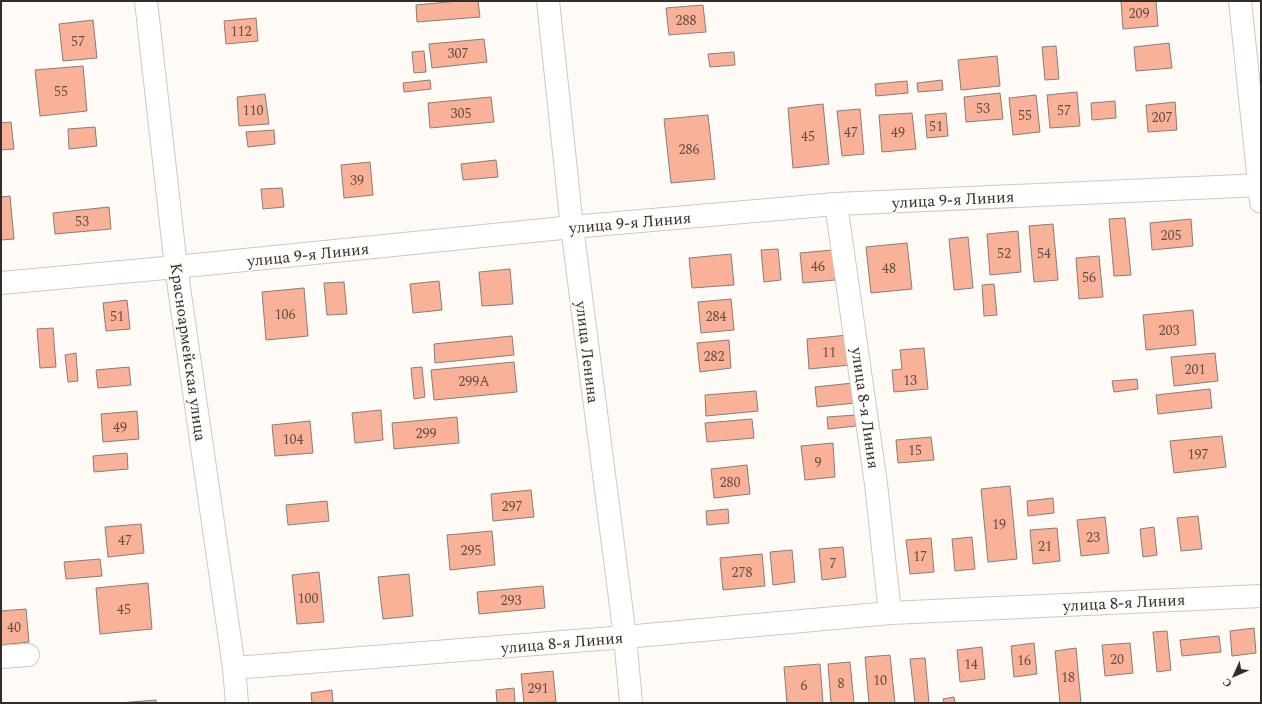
<svg xmlns="http://www.w3.org/2000/svg" width="1262" height="704" font-family="Spectral,serif">
	<rect width="100%" height="100%" fill="#fefbf6"/>
	<path fill="#f9b198" stroke="#897c78" d="M 458,1 L 478,1 L 480,17 L 417,22 L 416,5 Z
		M 1121,1 L 1156,1 L 1158,26 L 1123,29 Z
		M 703,5 L 706,32 L 669,35 L 666,8 Z
		M 256,18 L 258,41 L 226,44 L 224,21 Z
		M 93,20 L 97,58 L 63,61 L 59,24 Z
		M 484,39 L 487,62 L 432,68 L 429,44 Z
		M 1169,43 L 1172,68 L 1136,71 L 1134,47 Z
		M 1056,46 L 1059,79 L 1045,80 L 1042,47 Z
		M 424,51 L 426,72 L 414,73 L 412,52 Z
		M 734,52 L 735,65 L 710,67 L 708,54 Z
		M 997,56 L 1000,86 L 961,90 L 958,60 Z
		M 83,66 L 87,111 L 40,116 L 35,70 Z
		M 430,80 L 431,89 L 404,92 L 403,83 Z
		M 942,80 L 943,90 L 918,92 L 917,83 Z
		M 907,81 L 908,93 L 876,96 L 875,84 Z
		M 1077,92 L 1080,126 L 1050,128 L 1047,95 Z
		M 1000,93 L 1003,119 L 966,122 L 964,97 Z
		M 265,94 L 269,124 L 239,126 L 237,97 Z
		M 1036,95 L 1040,132 L 1013,135 L 1009,98 Z
		M 491,97 L 494,122 L 430,128 L 428,103 Z
		M 1115,101 L 1116,118 L 1092,120 L 1091,103 Z
		M 1175,102 L 1177,130 L 1148,132 L 1146,105 Z
		M 823,104 L 829,164 L 793,168 L 788,108 Z
		M 860,109 L 864,154 L 842,156 L 837,111 Z
		M 912,113 L 916,149 L 882,152 L 879,115 Z
		M 946,113 L 948,136 L 927,138 L 925,115 Z
		M 708,115 L 715,179 L 671,183 L 664,119 Z
		M 11,122 L 14,149 L 1,150 L 1,123 Z
		M 95,127 L 97,146 L 69,149 L 68,129 Z
		M 274,130 L 275,144 L 248,147 L 246,132 Z
		M 496,160 L 498,177 L 463,180 L 461,164 Z
		M 370,162 L 373,195 L 344,198 L 341,165 Z
		M 282,188 L 284,207 L 263,209 L 261,189 Z
		M 10,196 L 14,239 L 1,240 L 1,197 Z
		M 109,207 L 111,229 L 55,234 L 53,213 Z
		M 1125,218 L 1131,275 L 1114,276 L 1109,219 Z
		M 1191,219 L 1193,246 L 1152,250 L 1150,223 Z
		M 1053,224 L 1058,280 L 1034,282 L 1029,226 Z
		M 1018,231 L 1021,272 L 990,275 L 987,234 Z
		M 968,237 L 973,288 L 954,290 L 949,239 Z
		M 907,243 L 912,289 L 871,293 L 866,247 Z
		M 778,249 L 781,280 L 764,282 L 761,250 Z
		M 832,250 L 835,280 L 803,283 L 800,253 Z
		M 731,254 L 734,285 L 692,288 L 689,258 Z
		M 1099,256 L 1103,297 L 1079,299 L 1076,258 Z
		M 510,269 L 513,304 L 482,306 L 479,272 Z
		M 439,281 L 442,310 L 413,313 L 410,284 Z
		M 344,282 L 347,314 L 327,315 L 324,283 Z
		M 994,284 L 997,315 L 984,316 L 982,285 Z
		M 304,288 L 308,336 L 266,340 L 262,292 Z
		M 731,299 L 734,330 L 701,333 L 698,302 Z
		M 127,300 L 130,329 L 106,331 L 103,303 Z
		M 1193,310 L 1196,345 L 1146,350 L 1143,315 Z
		M 53,328 L 56,367 L 40,368 L 37,329 Z
		M 848,335 L 851,365 L 809,369 L 807,339 Z
		M 512,336 L 514,355 L 435,363 L 434,344 Z
		M 729,340 L 731,368 L 700,372 L 697,343 Z
		M 924,348 L 928,389 L 894,392 L 892,370 L 902,369 L 900,350 Z
		M 76,353 L 78,381 L 68,382 L 65,355 Z
		M 1215,353 L 1218,381 L 1174,386 L 1171,357 Z
		M 514,362 L 517,392 L 434,400 L 431,370 Z
		M 129,367 L 131,385 L 98,388 L 96,370 Z
		M 422,367 L 425,397 L 414,399 L 411,368 Z
		M 1137,379 L 1138,389 L 1114,392 L 1112,381 Z
		M 853,383 L 855,403 L 817,407 L 815,387 Z
		M 1210,389 L 1212,408 L 1158,414 L 1156,395 Z
		M 756,391 L 758,411 L 706,416 L 705,395 Z
		M 381,410 L 383,440 L 355,443 L 352,413 Z
		M 137,411 L 139,439 L 103,442 L 101,414 Z
		M 855,415 L 856,426 L 828,429 L 827,417 Z
		M 457,417 L 459,443 L 394,449 L 392,423 Z
		M 752,419 L 754,438 L 707,442 L 705,423 Z
		M 310,421 L 313,453 L 275,456 L 272,425 Z
		M 1222,436 L 1226,467 L 1174,473 L 1170,441 Z
		M 931,437 L 934,460 L 898,463 L 896,440 Z
		M 833,443 L 835,477 L 805,480 L 801,446 Z
		M 127,453 L 128,469 L 94,472 L 93,456 Z
		M 747,465 L 750,494 L 714,498 L 711,469 Z
		M 1010,486 L 1017,559 L 988,562 L 981,489 Z
		M 531,490 L 534,517 L 493,521 L 491,494 Z
		M 1053,498 L 1054,513 L 1028,516 L 1027,501 Z
		M 327,501 L 329,521 L 288,525 L 286,505 Z
		M 728,509 L 729,523 L 707,525 L 706,511 Z
		M 1198,516 L 1202,549 L 1181,551 L 1177,518 Z
		M 1105,517 L 1109,553 L 1081,556 L 1077,520 Z
		M 141,524 L 144,553 L 108,557 L 105,527 Z
		M 1154,527 L 1157,555 L 1143,557 L 1140,529 Z
		M 1057,528 L 1060,561 L 1033,564 L 1030,530 Z
		M 492,531 L 495,565 L 450,570 L 447,535 Z
		M 972,537 L 975,569 L 955,571 L 952,539 Z
		M 931,538 L 934,572 L 910,574 L 906,540 Z
		M 843,547 L 846,577 L 822,580 L 819,549 Z
		M 792,550 L 795,582 L 773,585 L 770,552 Z
		M 762,554 L 765,586 L 723,590 L 720,558 Z
		M 100,559 L 102,576 L 66,579 L 64,562 Z
		M 319,572 L 324,622 L 297,624 L 292,575 Z
		M 409,574 L 413,616 L 383,619 L 378,577 Z
		M 148,583 L 152,629 L 100,634 L 96,588 Z
		M 543,586 L 545,608 L 479,614 L 477,592 Z
		M 26,609 L 29,642 L 1,645 L 1,611 Z
		M 1254,628 L 1256,653 L 1232,656 L 1230,631 Z
		M 1167,631 L 1171,670 L 1157,672 L 1153,632 Z
		M 1219,636 L 1221,652 L 1182,656 L 1180,640 Z
		M 1034,643 L 1037,674 L 1014,677 L 1011,646 Z
		M 1130,643 L 1133,673 L 1105,676 L 1102,645 Z
		M 982,647 L 985,679 L 960,682 L 957,650 Z
		M 1076,648 L 1081,703 L 1060,703 L 1055,651 Z
		M 890,655 L 895,703 L 869,703 L 865,657 Z
		M 925,658 L 929,703 L 915,703 L 910,659 Z
		M 850,662 L 854,703 L 831,703 L 828,664 Z
		M 820,664 L 823,703 L 787,703 L 784,667 Z
		M 553,671 L 556,702 L 524,703 L 521,674 Z
		M 514,688 L 515,703 L 497,703 L 496,690 Z
		M 332,690 L 333,703 L 312,703 L 311,693 Z
		M 954,697 L 955,703 L 944,703 L 943,699 Z
		M 156,700 L 156,703 L 119,703 Z"/>
	<g fill="none" stroke-linecap="round" stroke-linejoin="round">
		<defs>
			<path id="street" d="M 146,1 L 176,267 L 234,668 L 237,703
				M 1240,1 L 1261,202
				M 836,204 L 876,484 L 890,613
				M 1,283 L 176,267 L 572,227 L 836,204 L 1261,185
				M 1,657 L 28,655
				M 234,668 L 625,637 L 890,613 L 1261,596"/>
			<path id="secondary" d="M 548,1 L 572,227 L 625,637 L 631,703"/>
		</defs>
		<use href="#street" stroke="#d0c8bd" stroke-width="24"/>
		<use href="#secondary" stroke="#d0c8bd" stroke-width="24"/>
		<use href="#street" stroke="#fff" stroke-width="22"/>
		<use href="#secondary" stroke="#fff" stroke-width="22"/>
	</g>
	<g text-anchor="middle" stroke-width="3" stroke-linejoin="round" paint-order="stroke">
		<g font-size="14" fill="#634f46">
			<text x="1139" y="18">209</text>
			<text x="686" y="25">288</text>
			<text x="241" y="36">112</text>
			<text x="78" y="46">57</text>
			<text x="458" y="58">307</text>
			<text x="61" y="96">55</text>
			<text x="983" y="113">53</text>
			<text x="253" y="115">110</text>
			<text x="1064" y="115">57</text>
			<text x="461" y="118">305</text>
			<text x="1025" y="120">55</text>
			<text x="1162" y="122">207</text>
			<text x="936" y="131">51</text>
			<text x="851" y="137">47</text>
			<text x="898" y="137">49</text>
			<text x="808" y="141">45</text>
			<text x="689" y="154">286</text>
			<text x="357" y="185">39</text>
			<text x="82" y="226">53</text>
			<text x="1171" y="240">205</text>
			<text x="1004" y="258">52</text>
			<text x="1044" y="258">54</text>
			<text x="818" y="271">46</text>
			<text x="889" y="273">48</text>
			<text x="1089" y="282">56</text>
			<text x="285" y="319">106</text>
			<text x="117" y="321">51</text>
			<text x="716" y="321">284</text>
			<text x="1169" y="335">203</text>
			<text x="829" y="357">11</text>
			<text x="714" y="361">282</text>
			<text x="1195" y="374">201</text>
			<text x="910" y="385">13</text>
			<text x="474" y="386">299А</text>
			<text x="120" y="432">49</text>
			<text x="426" y="438">299</text>
			<text x="293" y="444">104</text>
			<text x="915" y="455">15</text>
			<text x="1198" y="459">197</text>
			<text x="818" y="467">9</text>
			<text x="730" y="487">280</text>
			<text x="512" y="511">297</text>
			<text x="999" y="529">19</text>
			<text x="1093" y="542">23</text>
			<text x="125" y="545">47</text>
			<text x="1045" y="551">21</text>
			<text x="471" y="555">295</text>
			<text x="920" y="561">17</text>
			<text x="833" y="568">7</text>
			<text x="742" y="577">278</text>
			<text x="308" y="603">100</text>
			<text x="511" y="605">293</text>
			<text x="124" y="614">45</text>
			<text x="14" y="632">40</text>
			<text x="1117" y="664">20</text>
			<text x="1024" y="665">16</text>
			<text x="971" y="669">14</text>
			<text x="1068" y="682">18</text>
			<text x="880" y="685">10</text>
			<text x="841" y="688">8</text>
			<text x="804" y="690">6</text>
			<text x="538" y="693">291</text>
		</g>
		<g font-size="16" fill="#312e2a" stroke="#fefbf6">
			<text transform="translate(953 199) rotate(-3)" y="6">улица 9-я Линия</text>
			<text transform="translate(630 222) rotate(-5)" y="6">улица 9-я Линия</text>
			<text transform="translate(308 254) rotate(-6)" y="6">улица 9-я Линия</text>
			<text transform="translate(189 352) rotate(82)" y="6">Красноармейская улица</text>
			<text transform="translate(588 352) rotate(83)" y="6">улица Ленина</text>
			<text transform="translate(866 408) rotate(82)" y="6">улица 8-я Линия</text>
			<text transform="translate(1124 602) rotate(-3)" y="6">улица 8-я Линия</text>
			<text transform="translate(562 642) rotate(-5)" y="6">улица 8-я Линия</text>
		</g>
	</g>
	<rect width="1262" height="704" fill="none" stroke="#312e2a" stroke-width="4"/>
	<g transform="translate(1234 676) rotate(225)" stroke="#fefbf6" stroke-width="3" paint-order="stroke">
	<path d="M0-3L7 15L0 10L-7 15Z" fill="#312e2a"/>
	<text y="-6" font-size="11" font-weight="bold" text-anchor="middle" fill="#312e2a">С</text>
	</g>
</svg>
